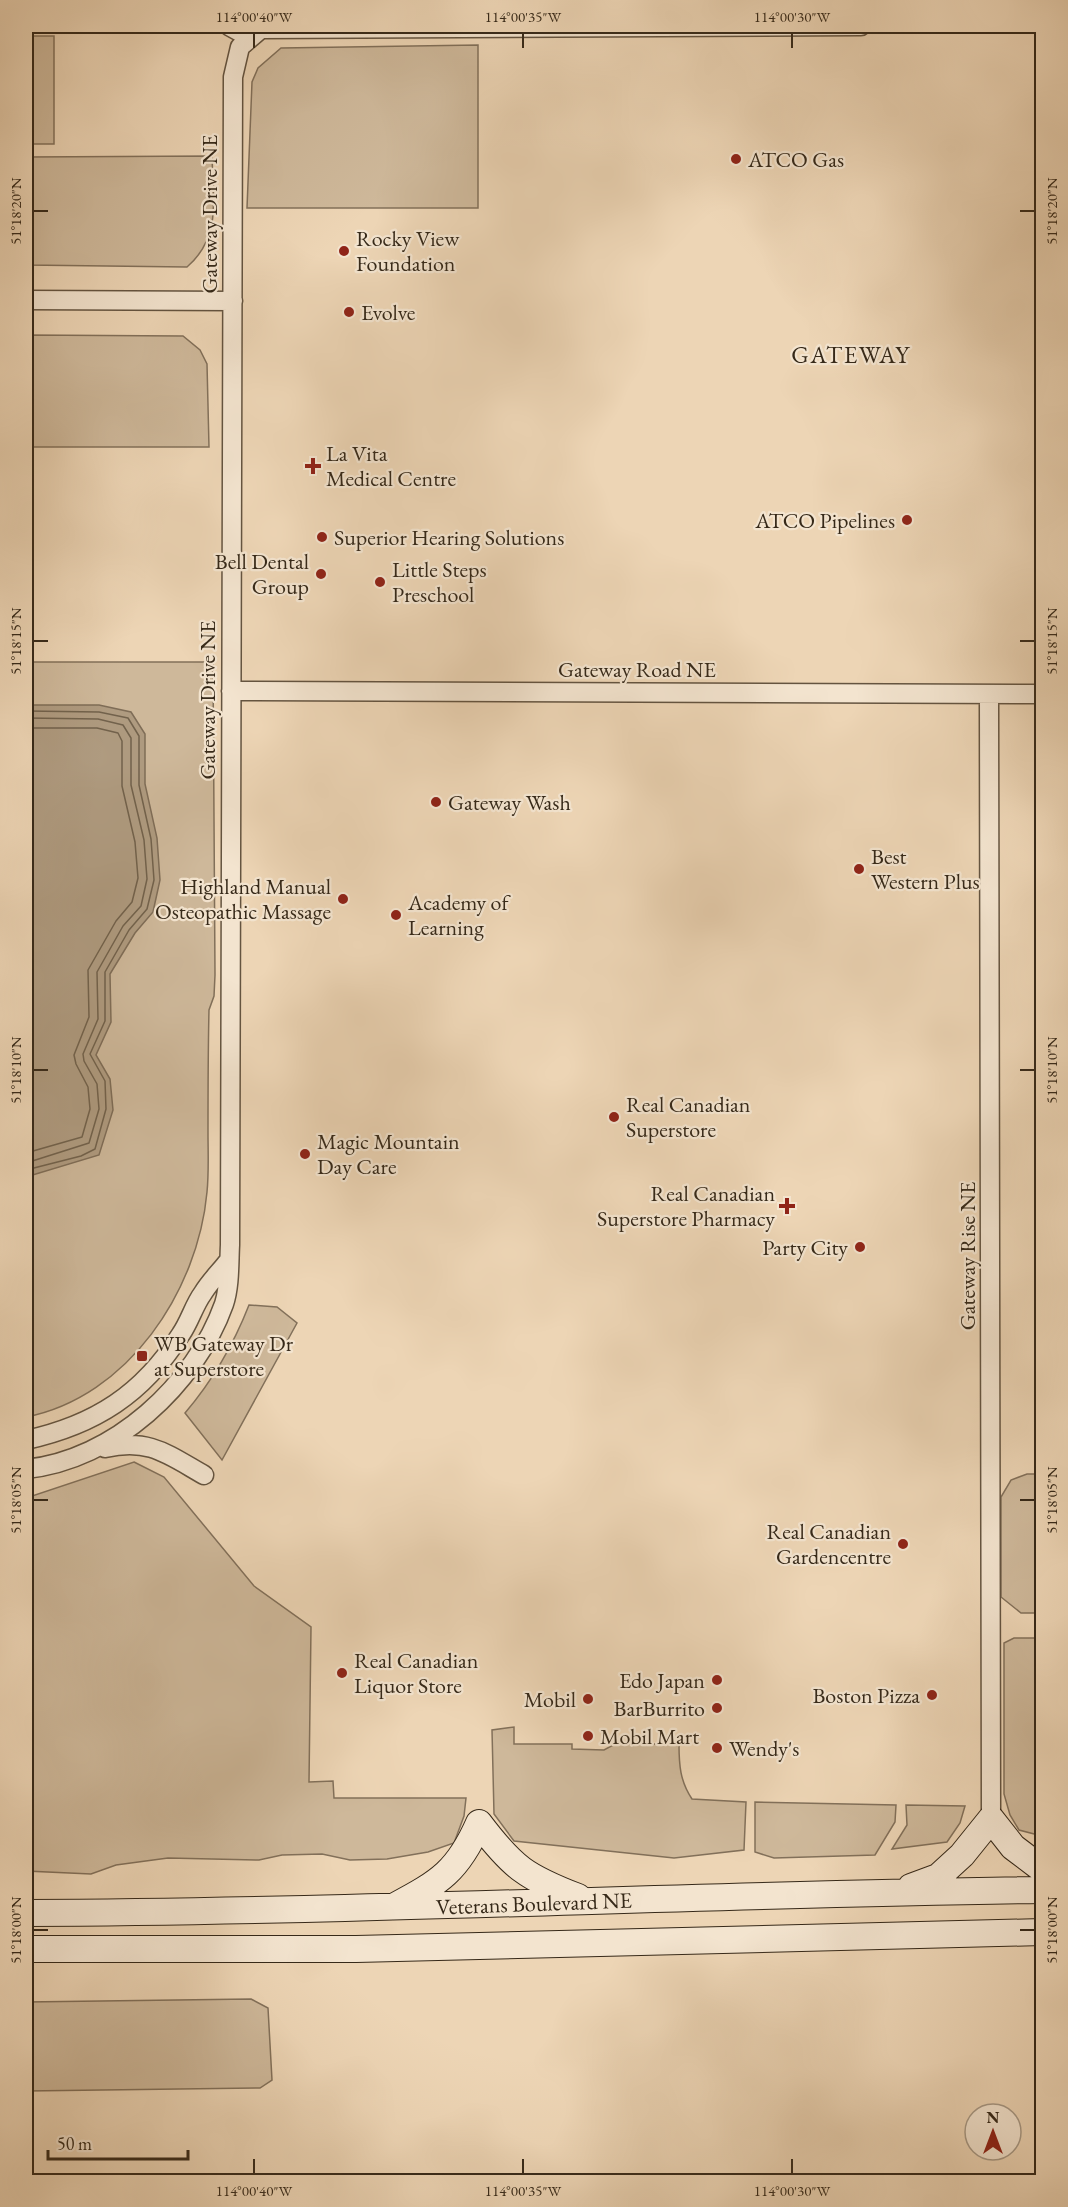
<svg xmlns="http://www.w3.org/2000/svg" width="1068" height="2207" font-family="'EB Garamond',serif">
	<rect width="100%" height="100%" fill="#edd5b5"/>
	<filter id="stains"><feTurbulence type="fractalNoise" baseFrequency=".00333" numOctaves="4"/><feColorMatrix values="0 0 0 0 .2 0 0 0 0 .09 0 0 0 0 .02 0 0 0 .5 -.17"/></filter>
	<radialGradient id="worn" r=".72"><stop offset=".6" stop-color="#630" stop-opacity="0"/><stop offset="1" stop-color="#630" stop-opacity=".3"/></radialGradient>
	<path fill="#ceb89a" stroke="#82705a" stroke-width="1.5" d="M 26,36 L 54,36 L 54,144 L 26,144 Z
		M 478,45 L 478,208 L 247,208 L 252,82 L 258,68 L 281,48 Z
		M 212,156 C 213,197 222,237 187,267 L 26,265 L 26,157 Z
		M 26,335 L 183,336 L 200,350 L 207,364 L 209,447 L 26,447 Z
		M 26,662 L 213,662 L 215,975 L 214,996 L 209,1010 C 208,1051 208,1092 208,1133 C 208,1152 209,1172 207,1192 C 198,1291 128,1397 26,1417 Z
		M 249,1305 L 277,1307 L 297,1323 L 222,1460 L 185,1413 C 214,1379 233,1346 249,1305 Z
		M 134,1462 L 164,1477 L 254,1586 L 311,1627 L 309,1782 L 333,1781 L 334,1798 L 466,1798 L 464,1816 L 454,1843 L 428,1852 L 387,1859 L 350,1860 L 322,1854 L 282,1855 L 259,1860 L 168,1858 L 116,1865 L 91,1874 L 26,1871 L 26,1498 Z
		M 1027,1474 L 1042,1474 L 1042,1613 L 1021,1613 L 1001,1597 L 1001,1497 L 1011,1480 Z
		M 1014,1638 L 1042,1638 L 1042,1836 L 1019,1830 L 1010,1815 L 1004,1794 L 1004,1643 Z
		M 514,1727 L 514,1744 L 572,1744 L 572,1749 L 604,1750 L 615,1744 L 679,1744 C 679,1765 680,1781 692,1799 L 746,1802 L 744,1850 L 674,1858 L 514,1841 L 494,1814 L 492,1730 Z
		M 755,1802 L 896,1805 L 895,1822 L 875,1855 L 774,1858 L 755,1852 Z
		M 906,1805 L 965,1806 L 960,1823 L 947,1842 L 892,1849 L 907,1825 Z
		M 251,1999 L 268,2008 L 272,2080 L 260,2088 L 26,2091 L 26,2002 Z"/>
	<path fill="#af9b80" stroke="#7f6d57" stroke-width="1.5" d="M 26,705 L 99,705 L 131,712 L 145,734 L 145,784 L 157,838 L 160,880 L 153,912 L 135,933 L 110,974 L 111,1022 L 96,1055 L 110,1079 L 113,1110 L 99,1155 L 26,1177 Z"/>
	<g fill="none" stroke-linecap="round" stroke-linejoin="round">
		<path stroke="#72624c" stroke-width="1.5" d="M 26,711 L 99,712 L 128,718 L 139,736 L 139,785 L 151,839 L 154,880 L 147,909 L 129,930 L 105,972 L 105,1021 L 90,1054 L 105,1081 L 106,1109 L 95,1149 L 81,1156 L 26,1170
			M 26,718 L 98,719 L 123,725 L 131,738 L 131,785 L 144,840 L 147,879 L 141,906 L 123,926 L 97,972 L 98,1019 L 83,1054 L 84,1061 L 97,1084 L 99,1109 L 89,1143 L 26,1163
			M 26,728 L 97,728 L 118,733 L 122,741 L 122,786 L 135,842 L 138,878 L 132,902 L 116,921 L 88,970 L 89,1017 L 74,1055 L 76,1064 L 88,1087 L 90,1109 L 82,1137 L 26,1153"/>
		<defs>
			<path id="street" d="M 229,26 L 249,37
				M 26,300 L 233,301
				M 231,691 L 1042,694
				M 989,694 L 991,1819
				M 26,1440 C 95,1425 143,1394 181,1334 C 190,1321 194,1305 203,1293 C 210,1281 221,1271 229,1260
				M 105,1448 C 149,1438 167,1454 204,1475
				M 26,1469 C 114,1460 195,1385 224,1304 C 230,1286 229,1263 230,1245 L 233,77 L 240,47 L 261,29 L 861,26"/>
			<path id="secondary" d="M 911,1887 L 938,1877 L 962,1855 L 991,1819 L 1013,1847 L 1042,1869
				M 395,1906 C 440,1882 458,1871 479,1823 C 513,1868 526,1877 578,1897
				M 26,1913 C 365,1912 703,1894 1042,1890
				M 26,1949 L 356,1949 L 1042,1932"/>
		</defs>
		<use href="#street" stroke="#645440" stroke-width="21"/>
		<use href="#secondary" stroke="#362919" stroke-width="28"/>
		<use href="#street" stroke="#f3e4cf" stroke-width="18"/>
		<use href="#secondary" stroke="#f3e4cf" stroke-width="26"/>
	</g>
	<path fill="none" stroke="#362919" stroke-width="2" d="M 254,33 L 254,48M 523,33 L 523,48M 792,33 L 792,48M 33,211 L 48,211M 1020,211 L 1035,211M 33,641 L 48,641M 1020,641 L 1035,641M 33,1070 L 48,1070M 1020,1070 L 1035,1070M 33,1500 L 48,1500M 1020,1500 L 1035,1500M 33,1930 L 48,1930M 1020,1930 L 1035,1930M 254,2159 L 254,2174M 523,2159 L 523,2174M 792,2159 L 792,2174"/>
	<g fill="#8f2418" stroke="#f3e4cf" stroke-width="2">
		<circle cx="736" cy="159" r="6"/>
		<circle cx="344" cy="251" r="6"/>
		<circle cx="349" cy="312" r="6"/>
		<path d="M310 457h6v6h6v6h-6v6h-6v-6h-6v-6h6z"/>
		<circle cx="907" cy="520" r="6"/>
		<circle cx="322" cy="537" r="6"/>
		<circle cx="321" cy="574" r="6"/>
		<circle cx="380" cy="582" r="6"/>
		<circle cx="436" cy="802" r="6"/>
		<circle cx="859" cy="869" r="6"/>
		<circle cx="343" cy="899" r="6"/>
		<circle cx="396" cy="915" r="6"/>
		<circle cx="614" cy="1117" r="6"/>
		<circle cx="305" cy="1154" r="6"/>
		<path d="M784 1197h6v6h6v6h-6v6h-6v-6h-6v-6h6z"/>
		<circle cx="860" cy="1247" r="6"/>
		<rect x="136" y="1350" width="12" height="12" rx="3"/>
		<circle cx="903" cy="1544" r="6"/>
		<circle cx="342" cy="1673" r="6"/>
		<circle cx="717" cy="1680" r="6"/>
		<circle cx="932" cy="1695" r="6"/>
		<circle cx="588" cy="1699" r="6"/>
		<circle cx="717" cy="1708" r="6"/>
		<circle cx="588" cy="1736" r="6"/>
		<circle cx="717" cy="1748" r="6"/>
	</g>
	<g text-anchor="middle" stroke-width="4.5" stroke-linejoin="round" paint-order="stroke">
		<g font-size="22" fill="#362919" stroke="#f3e4cf" text-anchor="start">
			<text x="748" y="167">ATCO Gas</text>
			<text x="356" y="246">Rocky View<tspan x="356" dy="25">Foundation</tspan></text>
			<text x="361" y="320">Evolve</text>
			<text x="326" y="461">La Vita<tspan x="326" dy="25">Medical Centre</tspan></text>
			<text x="895" y="528" text-anchor="end">ATCO Pipelines</text>
			<text x="334" y="545">Superior Hearing Solutions</text>
			<text x="309" y="569" text-anchor="end">Bell Dental<tspan x="309" dy="25">Group</tspan></text>
			<text x="392" y="577">Little Steps<tspan x="392" dy="25">Preschool</tspan></text>
			<text x="448" y="810">Gateway Wash</text>
			<text x="871" y="864">Best<tspan x="871" dy="25">Western Plus</tspan></text>
			<text x="331" y="894" text-anchor="end">Highland Manual<tspan x="331" dy="25">Osteopathic Massage</tspan></text>
			<text x="408" y="910">Academy of<tspan x="408" dy="25">Learning</tspan></text>
			<text x="626" y="1112">Real Canadian<tspan x="626" dy="25">Superstore</tspan></text>
			<text x="317" y="1149">Magic Mountain<tspan x="317" dy="25">Day Care</tspan></text>
			<text x="775" y="1201" text-anchor="end">Real Canadian<tspan x="775" dy="25">Superstore Pharmacy</tspan></text>
			<text x="848" y="1255" text-anchor="end">Party City</text>
			<text x="154" y="1351">WB Gateway Dr<tspan x="154" dy="25">at Superstore</tspan></text>
			<text x="891" y="1539" text-anchor="end">Real Canadian<tspan x="891" dy="25">Gardencentre</tspan></text>
			<text x="354" y="1668">Real Canadian<tspan x="354" dy="25">Liquor Store</tspan></text>
			<text x="705" y="1688" text-anchor="end">Edo Japan</text>
			<text x="920" y="1703" text-anchor="end">Boston Pizza</text>
			<text x="576" y="1707" text-anchor="end">Mobil</text>
			<text x="705" y="1716" text-anchor="end">BarBurrito</text>
			<text x="600" y="1744">Mobil Mart</text>
			<text x="729" y="1756">Wendy's</text>
		</g>
		<g font-size="22" fill="#362919" stroke="#f3e4cf">
			<text transform="translate(209 214) rotate(-90)" y="8">Gateway Drive NE</text>
			<text x="637" y="677">Gateway Road NE</text>
			<text transform="translate(207 700) rotate(-90)" y="8">Gateway Drive NE</text>
			<text transform="translate(967 1256) rotate(-90)" y="8">Gateway Rise NE</text>
			<text transform="translate(534 1903) rotate(-2)" y="8">Veterans Boulevard NE</text>
		</g>
		<g font-size="24" letter-spacing="1.5" fill="#362919" stroke="#f3e4cf">
			<text x="851" y="363">GATEWAY</text>
		</g>
	</g>
	<rect width="1068" height="2207" fill="none" stroke="#edd5b5" stroke-width="66"/>
	<g transform="translate(993 2132)"><circle r="28" fill="#f3e4cf" stroke="#a79986" stroke-width="1.5"/>
	<path d="M0-4.5L10 22L0 15L-10 22Z" fill="#8f2418"/>
	<text y="-9" font-size="16" font-weight="bold" text-anchor="middle" fill="#362919">N</text>
	</g>
	<path d="M48 2150v9h140v-9" fill="none" stroke="#362919" stroke-width="3"/>
	<text x="57" y="2150" font-size="18" fill="#362919" stroke="#f3e4cf" stroke-width="4.5" paint-order="stroke">50 m</text>
	<rect x="33" y="33" width="1002" height="2141" fill="none" stroke="#362919" stroke-width="2"/>
	<g font-size="15" text-anchor="middle" fill="#362919">
		<text x="254" y="22">114°00'40"W</text>
		<text x="523" y="22">114°00'35"W</text>
		<text x="792" y="22">114°00'30"W</text>
		<text transform="translate(16 211) rotate(-90)" y="5">51°18'20"N</text>
		<text transform="translate(1052 211) rotate(-90)" y="5">51°18'20"N</text>
		<text transform="translate(16 641) rotate(-90)" y="5">51°18'15"N</text>
		<text transform="translate(1052 641) rotate(-90)" y="5">51°18'15"N</text>
		<text transform="translate(16 1070) rotate(-90)" y="5">51°18'10"N</text>
		<text transform="translate(1052 1070) rotate(-90)" y="5">51°18'10"N</text>
		<text transform="translate(16 1500) rotate(-90)" y="5">51°18'05"N</text>
		<text transform="translate(1052 1500) rotate(-90)" y="5">51°18'05"N</text>
		<text transform="translate(16 1930) rotate(-90)" y="5">51°18'00"N</text>
		<text transform="translate(1052 1930) rotate(-90)" y="5">51°18'00"N</text>
		<text x="254" y="2196">114°00'40"W</text>
		<text x="523" y="2196">114°00'35"W</text>
		<text x="792" y="2196">114°00'30"W</text>
	</g>
	<rect width="100%" height="100%" filter="url(#stains)"/>
	<rect width="100%" height="100%" fill="url(#worn)"/>
</svg>
